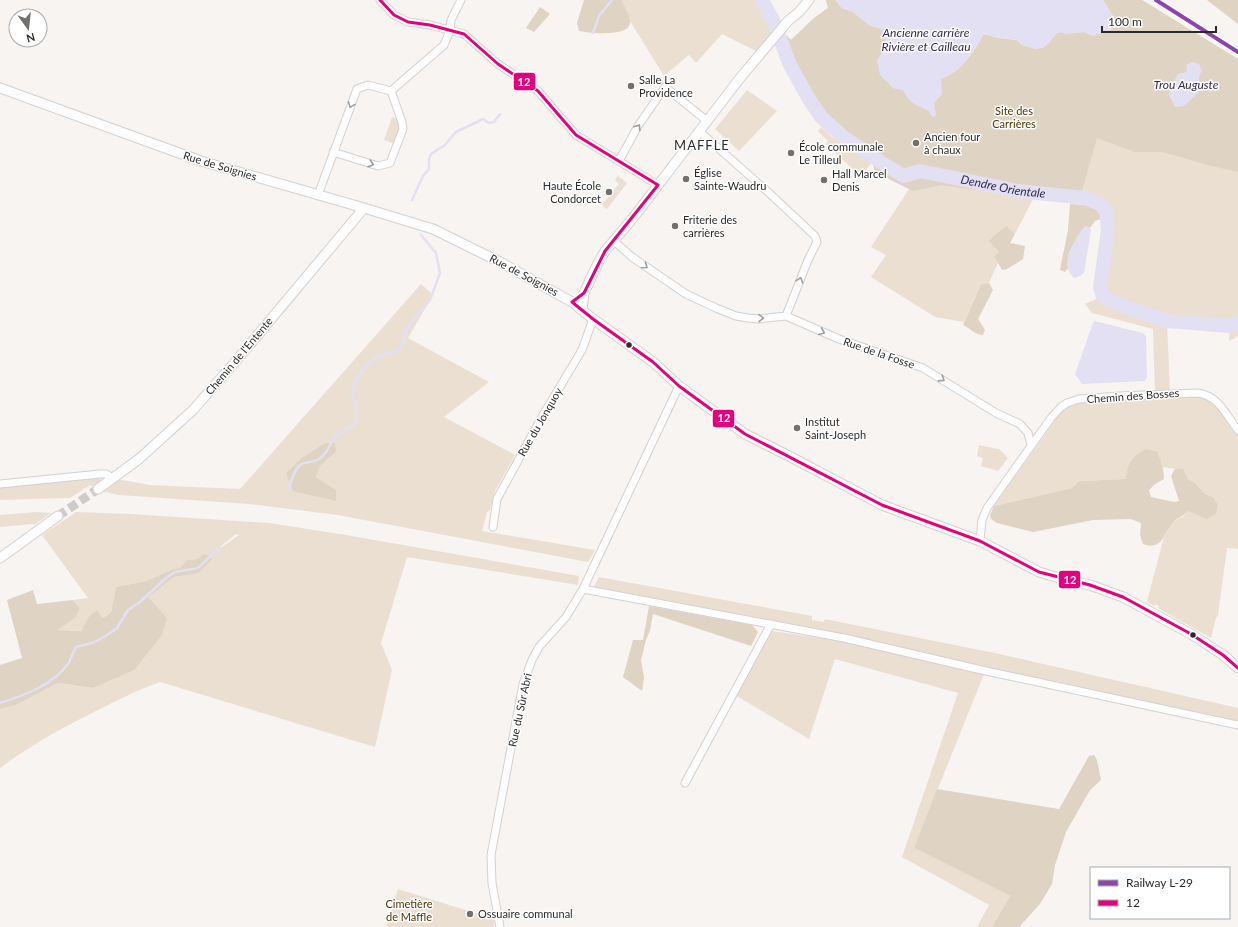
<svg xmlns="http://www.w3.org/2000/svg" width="1238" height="927" font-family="Lato,sans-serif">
	<rect width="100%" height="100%" fill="#f7f4f1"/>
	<path fill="#ebdfd1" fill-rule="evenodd" d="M 621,0 L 759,0 L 775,29 L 756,51 L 722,34 L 696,63 L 689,55 L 664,76 L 630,21 Z
		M 826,0 L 835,0 L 877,61 L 941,78 L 1108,7 L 1103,0 L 1142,0 L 1238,59 L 1238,336 L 1229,341 L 1230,326 L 1167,322 L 1170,393 L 1210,396 L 1238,430 L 1238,549 L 1227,548 L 1218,615 L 1216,618 L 1211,638 L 1158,608 L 1159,606 L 1156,604 L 1154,606 L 1147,601 L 1164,537 L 1173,521 L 1183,517 L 1188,511 L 1213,497 L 1205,494 L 1196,484 L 1188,479 L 1183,468 L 1175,469 L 1162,467 L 1161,461 L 1126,479 L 1079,481 L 1072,488 L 994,506 L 1056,419 L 1056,412 L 1067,403 L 1155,394 L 1153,329 L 1092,313 L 1085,304 L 1103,296 L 1100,287 L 1108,230 L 1106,210 L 1100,204 L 1085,198 L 1018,191 L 983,185 L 976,189 L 1033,199 L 1015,234 L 1006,227 L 988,241 L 999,252 L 994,256 L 998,263 L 989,283 L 981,284 L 964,322 L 935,317 L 871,277 L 886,255 L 871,247 L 909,189 L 875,172 L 871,156 L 842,136 L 821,117 L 809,99 L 790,65 L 782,40 L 785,34 L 791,40 L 814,18 L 828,8 Z
		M 747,90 L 777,111 L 739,151 L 715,129 Z
		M 392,117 L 398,119 L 400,127 L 395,144 L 384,140 Z
		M 821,127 L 832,137 L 871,163 L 861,177 L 826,144 L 828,141 L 818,131 Z
		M 618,176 L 627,183 L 607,209 L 602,205 L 619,184 L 615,180 Z
		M 421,284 L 433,295 L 408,338 L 489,382 L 444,417 L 515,455 L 495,491 L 490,510 L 487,512 L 482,531 L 595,550 L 588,562 L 338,515 L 249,504 L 119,495 L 101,491 L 117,479 L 150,485 L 240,489 ZM 336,452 L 320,466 L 316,477 L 330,486 L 286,473 Z
		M 979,445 L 999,449 L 1008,458 L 998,471 L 981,466 L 983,458 L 977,456 Z
		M 99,478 L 101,481 L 93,487 L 90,485 L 70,498 L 0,500 L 0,486 Z
		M 35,512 L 51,513 L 34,525 L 32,524 L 0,527 L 0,515 Z
		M 76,512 L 131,514 L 269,523 L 346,535 L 579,576 L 578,585 L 407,557 L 381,643 L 392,670 L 375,747 L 160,682 C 140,689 122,698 104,707 C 67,725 32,744 0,768 L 0,709 L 16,705 L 58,683 L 93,688 L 147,597 L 174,577 L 199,573 L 215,552 L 239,535 L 236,534 L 210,555 L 204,554 L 197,559 L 187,560 L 181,567 L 171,570 L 146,581 L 116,587 L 111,612 L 103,618 L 97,610 L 89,616 L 81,631 L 57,630 L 80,608 L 73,600 L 88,598 L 42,535 Z
		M 599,577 L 812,616 L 812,620 L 824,622 L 825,619 L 995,653 L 1238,708 L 1238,725 L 845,635 L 793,624 L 594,587 Z
		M 772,631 L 840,641 L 984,674 L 914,848 L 1010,896 L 992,927 L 977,927 L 989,905 L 902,857 L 958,693 L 835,659 L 809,739 L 735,695 Z
		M 398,889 L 494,919 L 494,927 L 386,927 Z"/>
	<path fill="#dfd3c4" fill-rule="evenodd" d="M 584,0 L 621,0 C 624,6 629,14 630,21 C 632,38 589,33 579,31 L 577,23 Z
		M 826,0 L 835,0 L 842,8 L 853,12 L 869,25 L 882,29 C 890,43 885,48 877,61 L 893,88 L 903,90 C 913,109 921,104 936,116 L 934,103 L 942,94 L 941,78 C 959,75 975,50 983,35 L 988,35 L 999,38 L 1017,40 L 1022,45 L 1035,49 L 1057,33 L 1062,32 L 1065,34 L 1084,32 L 1093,36 L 1115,19 L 1103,0 L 1142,0 L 1238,59 L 1238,172 L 1207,165 L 1163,152 L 1134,152 L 1097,138 L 1080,198 L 1018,191 L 983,185 L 976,190 L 941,185 L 913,191 L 875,172 L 871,156 L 842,136 L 821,117 L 809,99 L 790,65 L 782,40 L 785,34 L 791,40 L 814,18 L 828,8 ZM 1202,70 L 1199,76 L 1199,92 L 1191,99 L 1178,74 Z
		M 1207,0 L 1238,0 L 1238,24 Z
		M 540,7 L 550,14 L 534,32 L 526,28 Z
		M 1070,204 L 1087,205 L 1100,208 L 1104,216 L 1101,219 L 1095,221 L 1090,228 L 1089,227 C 1076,242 1066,248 1068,268 L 1065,272 L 1060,270 L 1068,230 Z
		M 1006,226 L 1015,234 L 1010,243 L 1025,246 L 1023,259 L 1007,269 L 1002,270 L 994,256 L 999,252 L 988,241 Z
		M 989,283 L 993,290 L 978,319 L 985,330 L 983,335 C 975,335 970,328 963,325 L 981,284 Z
		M 325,443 L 335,443 L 336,452 L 320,466 L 316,477 L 336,490 L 336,501 L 293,491 L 286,473 L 302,458 Z
		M 1146,449 L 1157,452 C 1161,461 1164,469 1164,479 L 1155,484 L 1149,490 L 1151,497 L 1174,502 L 1179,501 L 1171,476 L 1175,469 L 1183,468 L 1188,479 L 1196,484 L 1205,494 L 1213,497 L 1218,505 L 1216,514 L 1207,519 L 1188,511 C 1182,518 1176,518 1173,522 C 1163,534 1163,551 1143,544 L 1140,535 L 1141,523 L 1131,519 L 1093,520 L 1033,532 L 997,523 L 991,519 L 990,515 L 994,506 L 1072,488 L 1079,481 L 1126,479 C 1128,461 1132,457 1146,449 Z
		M 204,554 L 210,555 L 212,559 L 199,573 L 174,577 L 148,597 L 167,618 L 162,635 L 134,670 L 93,688 L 58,683 L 16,705 L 0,709 L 0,665 L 22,658 L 7,600 L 33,590 L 37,604 L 73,600 L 80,608 L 75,618 L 57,630 L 81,631 L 89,616 L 97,610 L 103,618 L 111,612 L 116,587 L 146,581 L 171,570 L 181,567 L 187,560 L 197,559 Z
		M 649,606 L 752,625 L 758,632 L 751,646 L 653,614 L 650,630 L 646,640 L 641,660 L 644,678 L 642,691 L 623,677 L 633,640 L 643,640 Z
		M 1094,755 L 1097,760 L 1101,780 L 1090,790 L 1066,832 L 1055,865 L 1052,884 L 1040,904 L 1019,927 L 992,927 L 1010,896 L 914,848 L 937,789 L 1059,809 L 1089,756 Z"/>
	<path fill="#e3e0f3" d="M 835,0 L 1103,0 L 1115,19 L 1111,30 L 1093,36 L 1084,32 L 1065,34 L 1062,32 L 1057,33 L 1048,44 L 1043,48 L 1035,49 L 1022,45 L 1017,40 L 999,38 L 988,35 L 983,35 C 975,50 959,75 941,78 L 942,94 L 934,103 L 936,116 L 932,117 L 929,111 C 915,104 911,105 903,90 L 893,88 L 880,75 L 877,61 L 887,44 L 885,35 L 882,29 L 869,25 L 853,12 L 842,8 Z
		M 1192,62 L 1199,64 L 1202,70 L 1199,76 L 1199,92 L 1184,106 L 1175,107 L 1169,95 L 1172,85 L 1178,74 L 1187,72 L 1186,65 Z
		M 1086,226 L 1090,228 L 1091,230 L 1084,273 L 1080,276 L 1074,278 C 1062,266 1069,252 1076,239 C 1079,234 1081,229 1086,226 Z
		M 1095,321 L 1143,333 L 1146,336 L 1147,377 L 1145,381 L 1082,384 L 1075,374 L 1093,323 Z"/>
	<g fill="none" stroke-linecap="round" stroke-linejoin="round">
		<path stroke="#e3e0f3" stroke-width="2.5" d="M 593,33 L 599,16 L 612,0
			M 412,200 L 423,176 L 429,169 L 429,160 L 431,154 L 445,145 L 456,132 L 483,119 L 489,123 L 494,122 L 500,114
			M 287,491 C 292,483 292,473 299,466 C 304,461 313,463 319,459 C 329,454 329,442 337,435 C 343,431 350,428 356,424 L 357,419 L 356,406 L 352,395 L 356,379 L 365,367 L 376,357 L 397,351 L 401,348 L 408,327 L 430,300 L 440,273 L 436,253 L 421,235
			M 0,703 C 23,696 53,685 68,664 C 71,659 73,652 76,647 L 95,642 L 107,635 L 117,628 L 128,610 L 140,602 L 166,578 L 175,572 L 198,568 L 220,547"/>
		<path stroke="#e3e0f3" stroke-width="14" id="s1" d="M 762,0 L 773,20 L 790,65 L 809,99 L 821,117 L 842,136 L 885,165 L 904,176 L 920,171 L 1018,191 L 1085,198 L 1100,204 L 1106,211 L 1108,230 L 1100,287 L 1103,297 L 1122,306 L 1167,321 L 1230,326 L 1238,323"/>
		<path stroke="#ceccc9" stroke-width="9" stroke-dasharray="9 4.5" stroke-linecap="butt" d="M 58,516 L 98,489"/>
		<defs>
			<path id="minor" d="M 380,0 L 394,15 L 408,22 L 430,25 L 464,34 L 498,64 L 538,91 L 576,135 L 658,185
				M 391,91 L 444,45 L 450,31 L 451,20 L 461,0
				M 699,131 L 768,192 L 815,236 L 817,242 L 808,260 L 786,316
				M 333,152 L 378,166 L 390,163 L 403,129 L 402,122 L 391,91
				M 619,161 L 638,126 L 665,87 L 707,121
				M 318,195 L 357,89 L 368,85 L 391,91
				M 614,241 L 632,257 L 686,294 L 716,308 L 736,316 L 748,318 L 758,319 L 786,316 L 839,339 L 923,368 L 996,413 L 1020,424 L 1028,433 L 1031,445
				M 0,484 L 100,474 L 106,474 L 113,478
				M 493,527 L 497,499 L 543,415 L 582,350 L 593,319
				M 980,541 L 982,520 L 987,508 L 1051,418 L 1061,407 L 1067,403 L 1079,399 L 1119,396 L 1198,393 C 1219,396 1226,415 1238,430
				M 583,589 L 844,638 L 986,671 L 1238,725
				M 685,783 L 771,624
				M 500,927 L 492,883 L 491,855 L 523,684 L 532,660 L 539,647 L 566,617 L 583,589 L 679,386"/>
			<path id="tertiary" d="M 0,88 L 201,161 L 364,208 L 433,229 L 500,262 L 572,302 L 593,319 L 653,362 L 679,386 L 745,434 L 787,455 L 882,505 L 980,541 L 1039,572 L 1059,578 L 1090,585 L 1123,597 L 1191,634 L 1223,655 L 1238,668
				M 582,310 L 584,293 L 599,261 L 605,251 L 633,218 L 740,78 L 788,21 L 799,12 L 809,0
				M 98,489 L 139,459 L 193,410 L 235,362 L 364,208
				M 0,558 L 58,516"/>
		</defs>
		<use href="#minor" stroke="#d3d0ce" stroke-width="9"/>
		<use href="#tertiary" stroke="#d3d0ce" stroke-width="11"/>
		<use href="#minor" stroke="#fefdfd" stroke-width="7"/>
		<use href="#tertiary" stroke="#fefdfd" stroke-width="9"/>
		<defs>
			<path id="bus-1" d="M 380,0 L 394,15 L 408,22 L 430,25 L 464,34 L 498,64 L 538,91 L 576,135 L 658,185
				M 572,302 L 593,319 L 653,362 L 679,386 L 745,434 L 882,505 L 980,541 L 1039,572 L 1090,585 L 1123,597 L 1191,634 L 1223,655 L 1238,668
				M 572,302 L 584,293 L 605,251 L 658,185"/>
		</defs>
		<use href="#bus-1" stroke="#fff" stroke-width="6"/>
		<use href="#bus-1" stroke="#e5007d" stroke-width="3"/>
		<defs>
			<path id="rail-1" d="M 1156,0 L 1238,52"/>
		</defs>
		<use href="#rail-1" stroke="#fff" stroke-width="7"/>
		<use href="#rail-1" stroke="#8e44ad" stroke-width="4"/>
	</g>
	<defs><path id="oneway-chevron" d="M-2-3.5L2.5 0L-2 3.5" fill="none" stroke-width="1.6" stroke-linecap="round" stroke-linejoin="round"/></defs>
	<g stroke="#a09e9d">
		<use href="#oneway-chevron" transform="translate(351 105) rotate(111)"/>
		<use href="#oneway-chevron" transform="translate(638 127) rotate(-58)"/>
		<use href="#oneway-chevron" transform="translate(371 164) rotate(18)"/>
		<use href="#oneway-chevron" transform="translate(645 266) rotate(35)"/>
		<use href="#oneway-chevron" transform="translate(800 280) rotate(-71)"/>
		<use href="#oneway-chevron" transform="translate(761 318) rotate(-1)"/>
		<use href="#oneway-chevron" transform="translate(822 332) rotate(23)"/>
		<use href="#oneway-chevron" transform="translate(942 379) rotate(33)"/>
	</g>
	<g fill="#73716e" stroke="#fff" stroke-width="1.5">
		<circle cx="631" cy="86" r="4"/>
		<circle cx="916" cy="143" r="4"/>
		<circle cx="791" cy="153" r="4"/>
		<circle cx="686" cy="179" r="4"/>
		<circle cx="824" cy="180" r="4"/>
		<circle cx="609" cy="192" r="4"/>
		<circle cx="675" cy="226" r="4"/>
		<circle cx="797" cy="428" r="4"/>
		<circle cx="470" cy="914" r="4"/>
	</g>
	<g fill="#2c2a28" stroke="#fff" stroke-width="1.5">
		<circle cx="629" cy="345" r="3.5"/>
		<circle cx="1193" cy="635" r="3.5"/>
	</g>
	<g text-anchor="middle" stroke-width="3" stroke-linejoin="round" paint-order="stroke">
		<g font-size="11" fill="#2c2a28" stroke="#fff" text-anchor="start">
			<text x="639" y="84">Salle La<tspan x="639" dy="13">Providence</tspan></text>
			<text x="924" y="141">Ancien four<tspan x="924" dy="13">à chaux</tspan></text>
			<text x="799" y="151">École communale<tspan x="799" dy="13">Le Tilleul</tspan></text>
			<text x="694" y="177">Église<tspan x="694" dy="13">Sainte-Waudru</tspan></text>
			<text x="832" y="178">Hall Marcel<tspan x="832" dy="13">Denis</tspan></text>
			<text x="601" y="190" text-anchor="end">Haute École<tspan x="601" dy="13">Condorcet</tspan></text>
			<text x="683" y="224">Friterie des<tspan x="683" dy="13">carrières</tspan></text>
			<text x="805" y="426">Institut<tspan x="805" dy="13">Saint-Joseph</tspan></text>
			<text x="478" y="918">Ossuaire communal</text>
		</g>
		<g font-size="11" fill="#4f3204" stroke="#fff">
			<text x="1014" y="115">Site des<tspan x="1014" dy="13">Carrières</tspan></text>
			<text x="409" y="908">Cimetière<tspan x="409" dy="13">de Maffle</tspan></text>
		</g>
		<g font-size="11" fill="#2c2a28" stroke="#fff">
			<text transform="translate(220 166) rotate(17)" y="4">Rue de Soignies</text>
			<text transform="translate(524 275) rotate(28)" y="4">Rue de Soignies</text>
			<text transform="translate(879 353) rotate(19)" y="4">Rue de la Fosse</text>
			<text transform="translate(239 356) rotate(-50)" y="4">Chemin de l'Entente</text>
			<text transform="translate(1133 396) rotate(-4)" y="4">Chemin des Bosses</text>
			<text transform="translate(540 422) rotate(-60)" y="4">Rue du Jonquoy</text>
			<text transform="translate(520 710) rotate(-78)" y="4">Rue du Sûr Abri</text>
		</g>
		<g font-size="12" font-style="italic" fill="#322951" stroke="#fff">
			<text x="926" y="37">Ancienne carrière<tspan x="926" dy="14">Rivière et Cailleau</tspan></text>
			<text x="1186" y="89">Trou Auguste</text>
			<text dy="4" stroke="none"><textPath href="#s1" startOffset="335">Dendre Orientale</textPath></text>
		</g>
		<g font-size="13" letter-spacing="1" fill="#2c2a28" stroke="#fff">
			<text x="702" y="150">MAFFLE</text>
		</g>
	</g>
	<g stroke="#fff" stroke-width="1.5">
		<rect x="513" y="72" width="23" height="19" rx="4" fill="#e5007d"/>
		<rect x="712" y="409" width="23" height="19" rx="4" fill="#e5007d"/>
		<rect x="1058" y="570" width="23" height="19" rx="4" fill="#e5007d"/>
	</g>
	<g font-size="11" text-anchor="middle" font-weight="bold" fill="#fff">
		<text x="524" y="86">12</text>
		<text x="724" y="422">12</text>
		<text x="1070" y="584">12</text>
	</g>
	<rect x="1090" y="867" width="140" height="52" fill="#ffffff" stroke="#abaaa9"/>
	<rect x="1098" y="880" width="20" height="6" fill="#8e44ad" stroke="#abaaa9"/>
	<text x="1126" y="887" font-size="12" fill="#2c2a28">Railway L-29</text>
	<rect x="1098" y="900" width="20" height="6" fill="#e5007d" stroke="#abaaa9"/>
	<text x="1126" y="907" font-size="12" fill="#2c2a28">12</text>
	<g transform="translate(28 28) rotate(165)"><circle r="19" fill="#ffffff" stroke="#abaaa9"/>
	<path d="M0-3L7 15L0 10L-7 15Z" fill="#73716e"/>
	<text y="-6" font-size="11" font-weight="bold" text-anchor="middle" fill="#2c2a28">N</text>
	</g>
	<path d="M1102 26v6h114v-6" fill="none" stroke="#2c2a28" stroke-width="2"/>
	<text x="1108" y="26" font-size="12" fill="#2c2a28" stroke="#ffffff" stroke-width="3" paint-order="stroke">100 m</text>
</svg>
